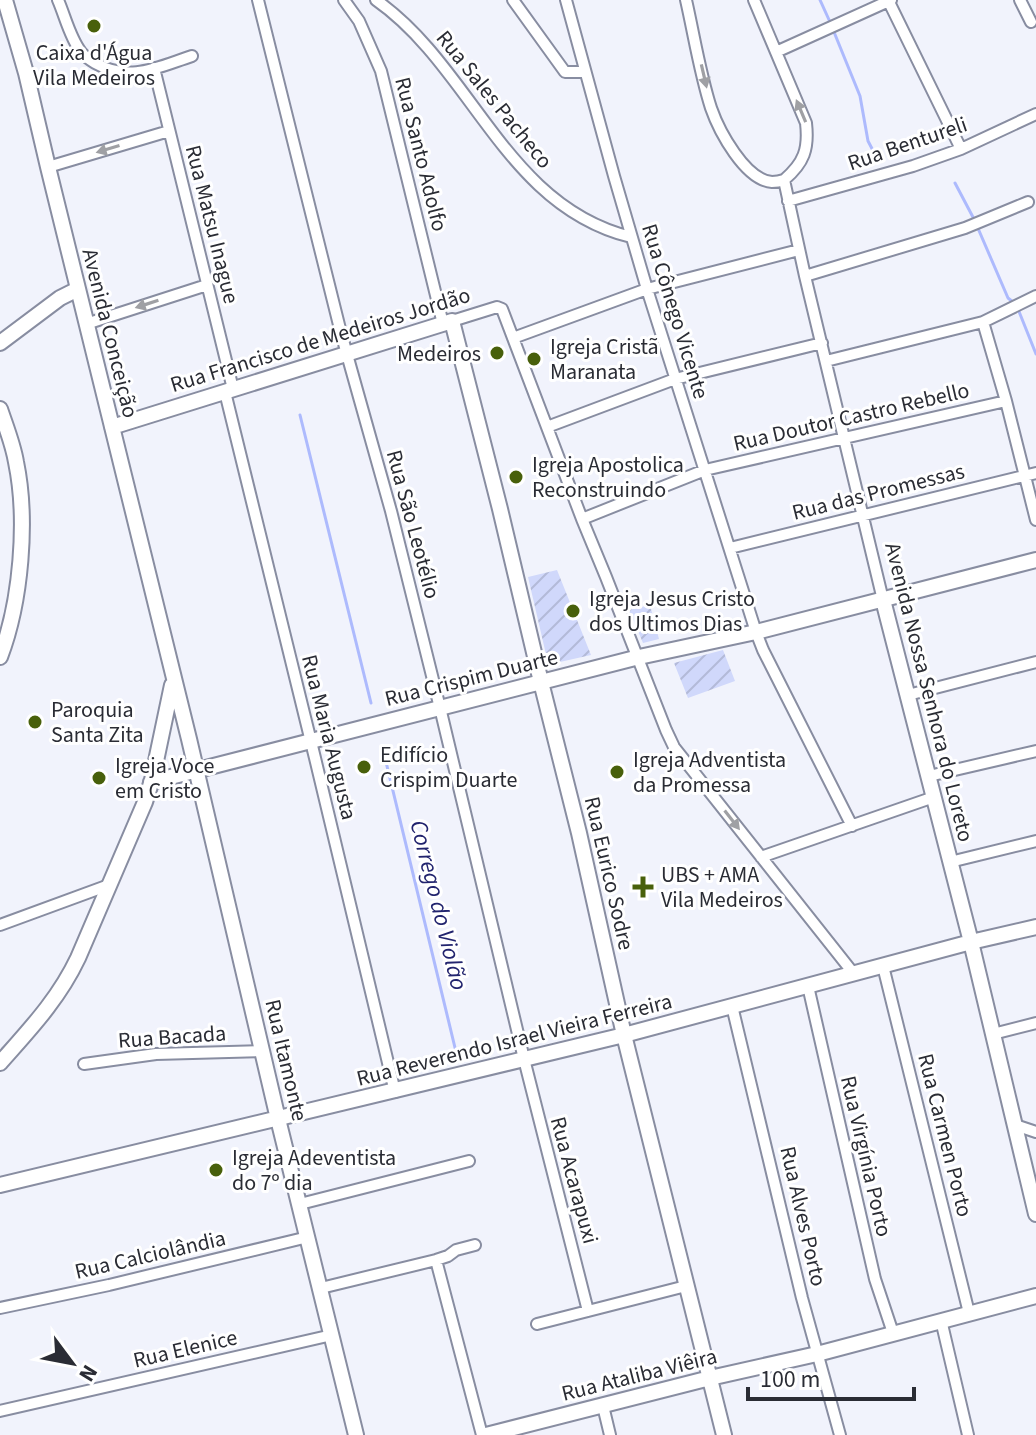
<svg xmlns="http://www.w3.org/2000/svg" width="1036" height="1435" font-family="'Source Sans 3',sans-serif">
	<defs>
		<pattern id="garden-furrows" width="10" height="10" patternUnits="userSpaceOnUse" patternTransform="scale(2)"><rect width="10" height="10" fill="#d0d8fb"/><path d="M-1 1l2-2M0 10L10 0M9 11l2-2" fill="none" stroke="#b3bad8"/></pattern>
	</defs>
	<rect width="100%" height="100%" fill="#f1f3fc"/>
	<path fill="url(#garden-furrows)" d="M 557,570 L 591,655 L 551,664 L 548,663 L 528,577 Z
		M 650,605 L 659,639 L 643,643 L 629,610 Z
		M 723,650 L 735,681 L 688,698 L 674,663 Z"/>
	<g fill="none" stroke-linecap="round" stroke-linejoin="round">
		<path stroke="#adbafd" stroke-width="3" d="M 820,0 L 830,22
			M 834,32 L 860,96 L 868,141 L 879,162
			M 955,183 L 975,221
			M 977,226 L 1008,298 L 1013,302
			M 1018,309 L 1036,354
			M 300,415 L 371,703
			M 386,762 L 457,1056"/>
		<defs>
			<path id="street" d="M 58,0 C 65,16 70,38 81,52 C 85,57 90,60 95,63 C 130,83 158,67 192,56
				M 258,0 L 341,333 L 391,511 L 442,716 L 524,1059 L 588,1311
				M 344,0 L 359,21 L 381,71 L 443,324
				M 376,0 C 473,68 505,206 631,237
				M 513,0 L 565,72 L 585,72
				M 566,0 L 614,176 L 647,289 L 756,632 L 763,650 L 852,826
				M 686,0 C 694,35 700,74 711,108 C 719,131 745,180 772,182 C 775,182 781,181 784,180
				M 754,0 L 806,123 C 809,149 804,163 784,180
				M 888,0 L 961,149
				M 1020,0 L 1031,22
				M 776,52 L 891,0
				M 154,68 L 233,389
				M 48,167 L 169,131
				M 784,180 L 805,276 L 883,600
				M 788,201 L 913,166 L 961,149 L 1036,114
				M 805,276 L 965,228 L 1028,202
				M 452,321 L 497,307 L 502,309 L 582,519 L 606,577 L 666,730 L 674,747 L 854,974
				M 983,322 L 1006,401 L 1036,520
				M 86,324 L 207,285
				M 513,338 L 647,289 L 799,250
				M 826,361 L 983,322 L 1036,296
				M 225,392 L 315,758 L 395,1092
				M 547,427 L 675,379 L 822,343
				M 582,519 L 705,470 L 1006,401
				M 730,548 L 1036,473
				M 908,695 L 1036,662
				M 929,776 L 1036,751
				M 761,857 L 934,797
				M 950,862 L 1036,841
				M 0,925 L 109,885
				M 883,966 L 969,1313
				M 808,986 L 875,1279 L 893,1333
				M 732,1006 L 802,1298 L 840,1435
				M 993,1034 L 1036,1023
				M 84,1064 L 156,1054 L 263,1051
				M 1015,1125 L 1036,1132
				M 300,1204 L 469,1161
				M 436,1260 L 482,1435
				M 321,1288 L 436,1260 L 448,1256 L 456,1250 L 475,1245
				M 0,1308 L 109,1285 L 308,1237
				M 941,1320 L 968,1435
				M 537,1324 L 686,1286
				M 603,1406 L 610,1435
				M 0,1411 L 332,1335"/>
			<path id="secondary" d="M 5,0 L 26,73 L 48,167 L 189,739 L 278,1119 L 356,1435
				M 0,343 L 60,298 L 78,289
				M 0,409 C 6,427 13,444 16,462 C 28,520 21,602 0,657
				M 112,427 L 452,321 L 500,509 L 541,682 L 579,833 L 624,1035 L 724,1435
				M 883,600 L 971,942 L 1036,1214
				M 151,782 L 639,657 L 756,632 L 1036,560
				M 0,1063 C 30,1029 58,1000 78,958 L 145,802 L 152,780 L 172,685
				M 0,1185 L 624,1035 L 971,942 L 1036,927
				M 486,1435 L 710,1378 L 817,1354 L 1036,1296"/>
		</defs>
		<use href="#street" stroke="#888da1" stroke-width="14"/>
		<use href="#secondary" stroke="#888da1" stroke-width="18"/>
		<use href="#street" stroke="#fff" stroke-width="10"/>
		<use href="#secondary" stroke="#fff" stroke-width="14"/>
	</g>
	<defs><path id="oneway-solid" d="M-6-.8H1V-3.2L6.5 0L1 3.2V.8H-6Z" transform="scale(2)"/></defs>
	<g fill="#9fa0a4">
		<use href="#oneway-solid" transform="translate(704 76) rotate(77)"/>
		<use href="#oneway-solid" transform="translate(801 111) rotate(-113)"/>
		<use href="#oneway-solid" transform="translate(108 149) rotate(163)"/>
		<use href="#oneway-solid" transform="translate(147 304) rotate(162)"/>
		<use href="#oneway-solid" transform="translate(732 820) rotate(52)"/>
	</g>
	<g fill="#48600b" stroke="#fff" stroke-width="3">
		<circle cx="94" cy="26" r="8"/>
		<circle cx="497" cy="353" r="8"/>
		<circle cx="534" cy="359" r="8"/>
		<circle cx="516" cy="477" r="8"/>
		<circle cx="573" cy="611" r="8"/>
		<circle cx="35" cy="722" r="8"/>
		<circle cx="364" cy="767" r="8"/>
		<circle cx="617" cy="772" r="8"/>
		<circle cx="99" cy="778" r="8"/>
		<path d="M639 875h8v8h8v8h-8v8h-8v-8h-8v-8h8z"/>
		<circle cx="216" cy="1170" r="8"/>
	</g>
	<g text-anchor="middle" stroke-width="6" stroke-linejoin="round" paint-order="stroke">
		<g font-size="22" fill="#2a2c34" stroke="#fff" text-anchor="start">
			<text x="94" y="60" text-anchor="middle">Caixa d'Água<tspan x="94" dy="25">Vila Medeiros</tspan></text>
			<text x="550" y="354">Igreja Cristã<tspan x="550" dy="25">Maranata</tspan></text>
			<text x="481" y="361" text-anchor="end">Medeiros</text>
			<text x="532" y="472">Igreja Apostolica<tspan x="532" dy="25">Reconstruindo</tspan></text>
			<text x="589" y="606">Igreja Jesus Cristo<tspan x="589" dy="25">dos Ultimos Dias</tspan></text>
			<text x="51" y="717">Paroquia<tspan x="51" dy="25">Santa Zita</tspan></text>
			<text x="380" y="762">Edifício<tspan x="380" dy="25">Crispim Duarte</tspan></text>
			<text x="633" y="767">Igreja Adventista<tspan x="633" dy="25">da Promessa</tspan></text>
			<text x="115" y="773">Igreja Voce<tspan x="115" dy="25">em Cristo</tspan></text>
			<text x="661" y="882">UBS + AMA<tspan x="661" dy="25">Vila Medeiros</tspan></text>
			<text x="232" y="1165">Igreja Adeventista<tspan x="232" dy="25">do 7º dia</tspan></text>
		</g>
		<g font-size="22" fill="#2a2c34" stroke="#fff">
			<text transform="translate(495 99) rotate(51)" y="8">Rua Sales Pacheco</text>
			<text transform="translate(907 143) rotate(-19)" y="8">Rua Bentureli</text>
			<text transform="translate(422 154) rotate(76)" y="8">Rua Santo Adolfo</text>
			<text transform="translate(213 224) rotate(76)" y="8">Rua Matsu Inague</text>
			<text transform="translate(676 311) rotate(73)" y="8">Rua Cônego Vicente</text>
			<text transform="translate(111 333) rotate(76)" y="8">Avenida Conceição</text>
			<text transform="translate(320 339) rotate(-17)" y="8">Rua Francisco de Medeiros Jordão</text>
			<text transform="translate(851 416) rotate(-13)" y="8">Rua Doutor Castro Rebello</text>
			<text transform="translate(878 491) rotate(-14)" y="8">Rua das Promessas</text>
			<text transform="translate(414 524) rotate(75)" y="8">Rua São Leotélio</text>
			<text transform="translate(471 677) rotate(-14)" y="8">Rua Crispim Duarte</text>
			<text transform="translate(930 692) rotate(76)" y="8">Avenida Nossa Senhora do Loreto</text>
			<text transform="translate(330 737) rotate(76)" y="8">Rua Maria Augusta</text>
			<text transform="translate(610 873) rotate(77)" y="8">Rua Eurico Sodre</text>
			<text transform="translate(172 1036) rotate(-4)" y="8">Rua Bacada</text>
			<text transform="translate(514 1039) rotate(-14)" y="8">Rua Reverendo Israel Vieira Ferreira</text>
			<text transform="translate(287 1060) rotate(77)" y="8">Rua Itamonte</text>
			<text transform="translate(946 1135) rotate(76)" y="8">Rua Carmen Porto</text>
			<text transform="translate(867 1156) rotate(77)" y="8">Rua Virgínia Porto</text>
			<text transform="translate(575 1180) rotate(75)" y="8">Rua Acarapuxi</text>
			<text transform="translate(804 1216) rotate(77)" y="8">Rua Alves Porto</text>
			<text transform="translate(150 1254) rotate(-13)" y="8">Rua Calciolândia</text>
			<text transform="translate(185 1348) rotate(-13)" y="8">Rua Elenice</text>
			<text transform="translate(639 1374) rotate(-14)" y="8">Rua Ataliba Viêira</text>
		</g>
		<g font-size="24" font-style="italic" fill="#22246e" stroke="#fff">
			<text transform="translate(439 905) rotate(76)" y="8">Corrego do Violão</text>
		</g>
	</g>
	<g transform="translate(72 1363) rotate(122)" stroke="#ffffff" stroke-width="6" paint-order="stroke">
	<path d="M0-6L14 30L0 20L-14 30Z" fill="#2a2c34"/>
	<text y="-12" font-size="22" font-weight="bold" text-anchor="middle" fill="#2a2c34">N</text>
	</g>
	<path d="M748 1387v12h166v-12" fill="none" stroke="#2a2c34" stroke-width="4"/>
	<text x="760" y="1387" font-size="24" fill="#2a2c34" stroke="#ffffff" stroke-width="6" paint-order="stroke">100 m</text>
</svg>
